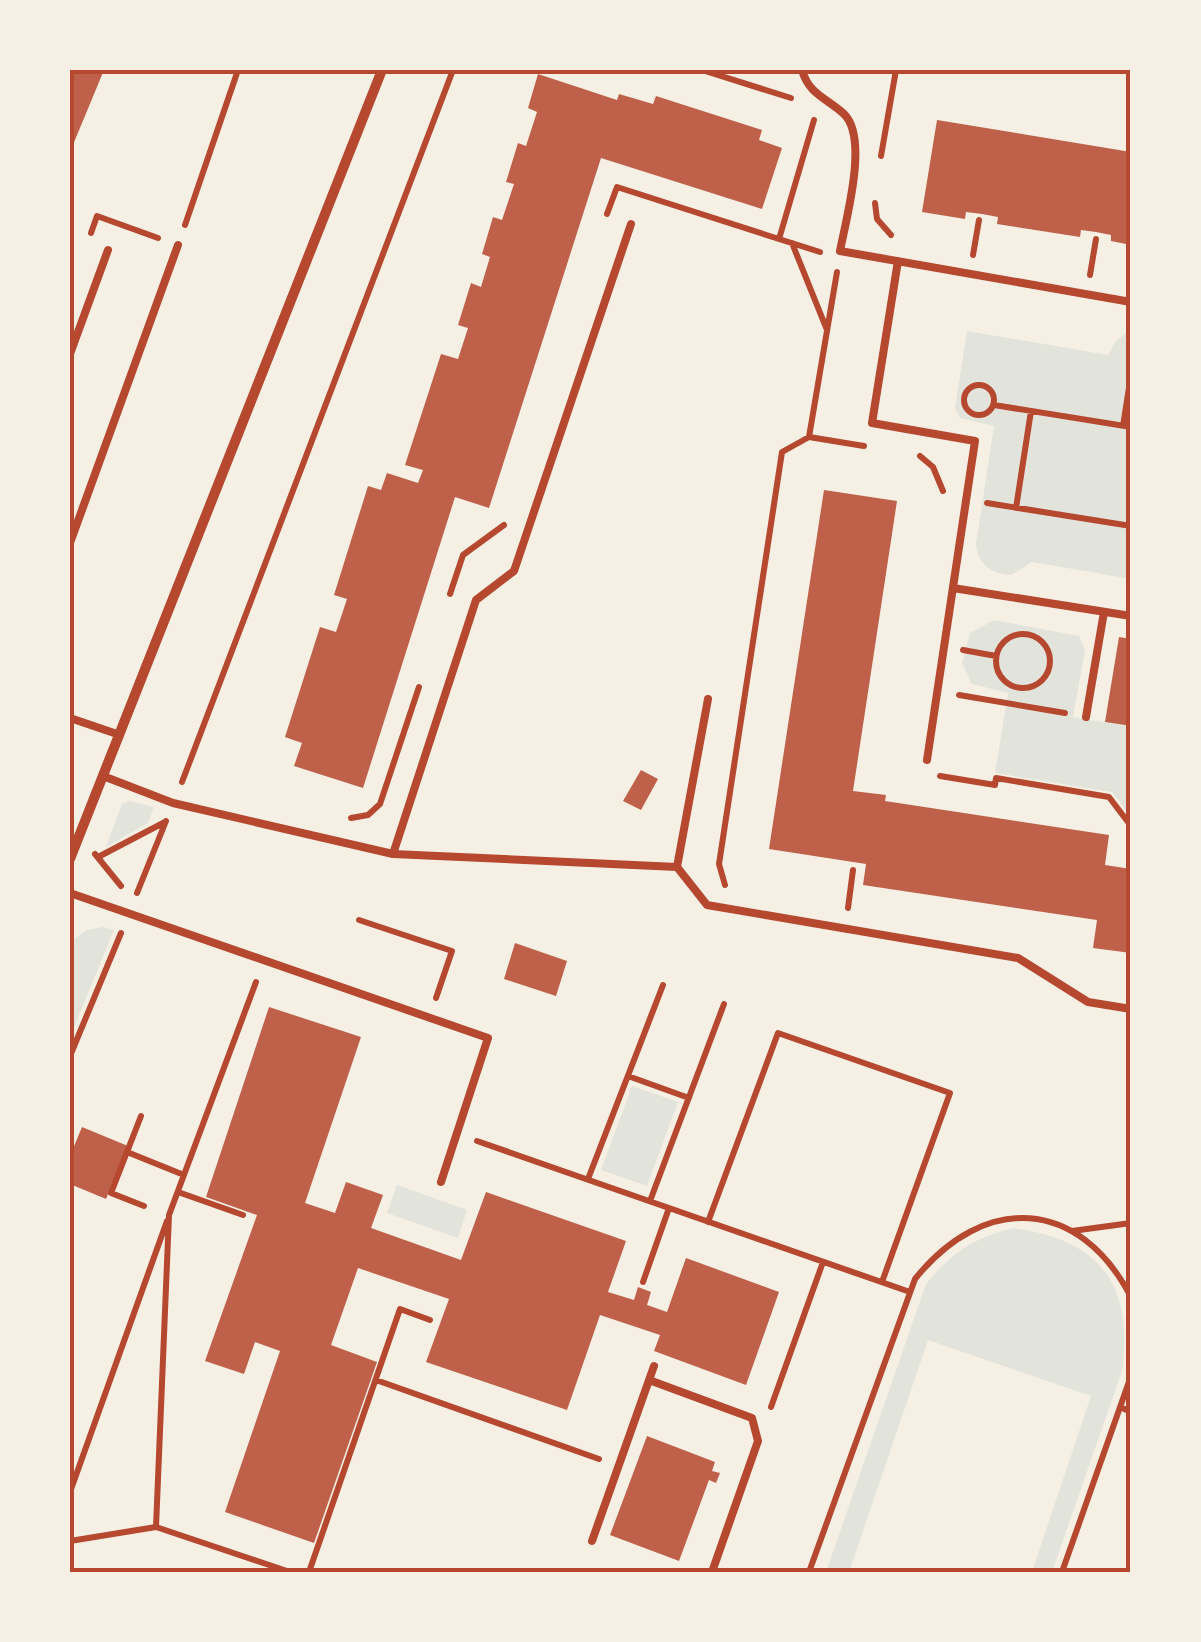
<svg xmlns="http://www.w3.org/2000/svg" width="1201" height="1642" font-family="'Exo 2',sans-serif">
	<rect width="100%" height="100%" fill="#f6efe4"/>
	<path fill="#e2e4dc" d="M 1131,329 L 1131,579 L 1032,562 L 1011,575 C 992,574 978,565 976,544 L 994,426 L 960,418 L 955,408 L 967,331 L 1108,355 L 1116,341 Z
		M 994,620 L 1079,636 L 1085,650 L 1073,717 L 1131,727 L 1131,817 L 1112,792 L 995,773 L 1008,693 L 972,684 L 962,663 L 970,633 Z
		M 129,801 L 154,807 L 148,823 L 106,847 L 122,804 Z
		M 103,927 L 114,930 L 70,1037 L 70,942 L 87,930 Z
		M 632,1086 L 678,1102 L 647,1186 L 601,1170 Z
		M 397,1185 L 467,1210 L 458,1238 L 387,1213 Z
		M 1013,1228 C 1100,1239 1134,1285 1122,1371 L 1052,1572 L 1032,1572 L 1091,1396 L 928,1340 L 849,1572 L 826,1572 L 926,1284 C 952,1252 974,1238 1013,1228 Z"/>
	<path fill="#bf614a" d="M 70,70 L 104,70 L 70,152 Z
		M 538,74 L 617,100 L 619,94 L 653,104 L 656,96 L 762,130 L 759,140 L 782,148 L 762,209 L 601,158 L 489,508 L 455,497 L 363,788 L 294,766 L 302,743 L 285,737 L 320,627 L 336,632 L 347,599 L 334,595 L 368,486 L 381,490 L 387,473 L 418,483 L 423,470 L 405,465 L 441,354 L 458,359 L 468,328 L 458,325 L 471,283 L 481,287 L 490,257 L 482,254 L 493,217 L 502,220 L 514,184 L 506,182 L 518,143 L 526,146 L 537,112 L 528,108 Z
		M 937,120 L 1131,152 L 1131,245 L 1111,241 L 1111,235 L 1096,232 L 1081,230 L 1080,237 L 997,224 L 998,217 L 982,214 L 966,212 L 965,219 L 922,212 Z
		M 824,490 L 897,501 L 853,791 L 886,795 L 885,801 L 1109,835 L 1105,865 L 1131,869 L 1131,953 L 1093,948 L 1097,920 L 863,885 L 866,864 L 769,849 Z
		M 1119,637 L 1131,639 L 1131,726 L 1105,722 Z
		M 641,770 L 658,779 L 641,810 L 623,801 Z
		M 515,943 L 567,961 L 556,996 L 504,979 Z
		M 269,1007 L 361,1037 L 305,1203 L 335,1213 L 346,1182 L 383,1195 L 371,1228 L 461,1260 L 486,1192 L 626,1241 L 608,1292 L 634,1300 L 638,1287 L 651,1292 L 647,1305 L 667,1312 L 686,1258 L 779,1292 L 746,1385 L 654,1351 L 660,1335 L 600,1315 L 567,1410 L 426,1362 L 449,1299 L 358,1268 L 331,1345 L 377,1362 L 314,1543 L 225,1512 L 280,1351 L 255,1342 L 244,1374 L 205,1361 L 257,1215 L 206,1197 Z
		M 82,1127 L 128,1146 L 106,1199 L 70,1184 L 70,1156 Z
		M 647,1436 L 715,1462 L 712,1471 L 720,1473 L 716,1483 L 709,1480 L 679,1561 L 610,1535 Z"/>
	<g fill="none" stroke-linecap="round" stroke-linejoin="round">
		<path stroke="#b5482f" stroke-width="6" d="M 702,70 L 791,98
			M 881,156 L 896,70
			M 875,203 L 877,219 L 891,235
			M 607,214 L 617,187 L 779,239 L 814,120
			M 185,225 L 238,70
			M 91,233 L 97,216 L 158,238
			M 779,239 L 820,252
			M 792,243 L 827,330
			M 973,255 L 979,220
			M 1090,275 L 1096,239
			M964 400a15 15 0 1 1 30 0a15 15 0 1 1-30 0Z
			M 994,405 L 1131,427
			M 1123,426 L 1131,375
			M 809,437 L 864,446
			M 920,456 L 933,467 L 943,491
			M 987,503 L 1131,526
			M 1016,508 L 1031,411
			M 450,594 L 463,555 L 504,525
			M996 661a27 27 0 1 1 54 0a27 27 0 1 1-54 0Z
			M 963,650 L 996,656
			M 959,695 L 1065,713
			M 940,776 L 995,785 L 996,778 L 1109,797 L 1131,826
			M 182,782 L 453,70
			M 351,818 L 368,815 L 380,804 L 419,687
			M 95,854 L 121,886
			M 100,856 L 165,822
			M 725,885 L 719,864 L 782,452 L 809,437 L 837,272
			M 137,893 L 166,821
			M 848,908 L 853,870
			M 359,920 L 452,951 L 436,998
			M 256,982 L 169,1215 L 156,1527 L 290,1572
			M 70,1056 L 121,933
			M 628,1076 L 689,1098
			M 141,1116 L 127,1152 L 184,1175
			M 477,1141 L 910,1292
			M 127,1152 L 111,1193 L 144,1206
			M 588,1179 L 663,985
			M 178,1192 L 243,1215
			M 650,1201 L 724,1004
			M 708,1222 L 778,1033 L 950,1093 L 882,1282
			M 1072,1231 L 1131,1223
			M 643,1282 L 669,1208
			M 376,1380 L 599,1459
			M 771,1407 L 823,1262
			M 1120,1407 L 1131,1412
			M 70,1492 L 167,1221
			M 70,1541 L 156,1527
			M 309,1572 L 400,1309 L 430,1320
			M 809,1572 L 915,1279 C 984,1193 1079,1197 1131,1297
			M 1062,1572 L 1131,1376"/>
		<path stroke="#b5482f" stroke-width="8" d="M 802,70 C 809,95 827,98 844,114 C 869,138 846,219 840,251 L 1131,302
			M 898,261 L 872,423 L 975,441 L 927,760
			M 70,354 L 108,250
			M 70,543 L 178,245
			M 953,588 L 1131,616
			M 708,699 L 677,867 L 707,905 L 1018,958 L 1088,1002 L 1131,1009
			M 1086,717 L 1104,612
			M 70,718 L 120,735
			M 103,776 L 173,803 L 393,854 L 677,867
			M 393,854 L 476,600 L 514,571 L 631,224
			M 70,893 L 488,1038 L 441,1182
			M 649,1380 L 752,1418 L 758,1441 L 712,1572
			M 592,1541 L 654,1366"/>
		<path stroke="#b5482f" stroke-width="10" d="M 70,859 L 382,70"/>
	</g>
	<rect width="1201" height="1642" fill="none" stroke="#f6efe4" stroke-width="145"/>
	<rect x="72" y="72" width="1056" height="1498" fill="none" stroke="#b5482f" stroke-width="4"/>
</svg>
